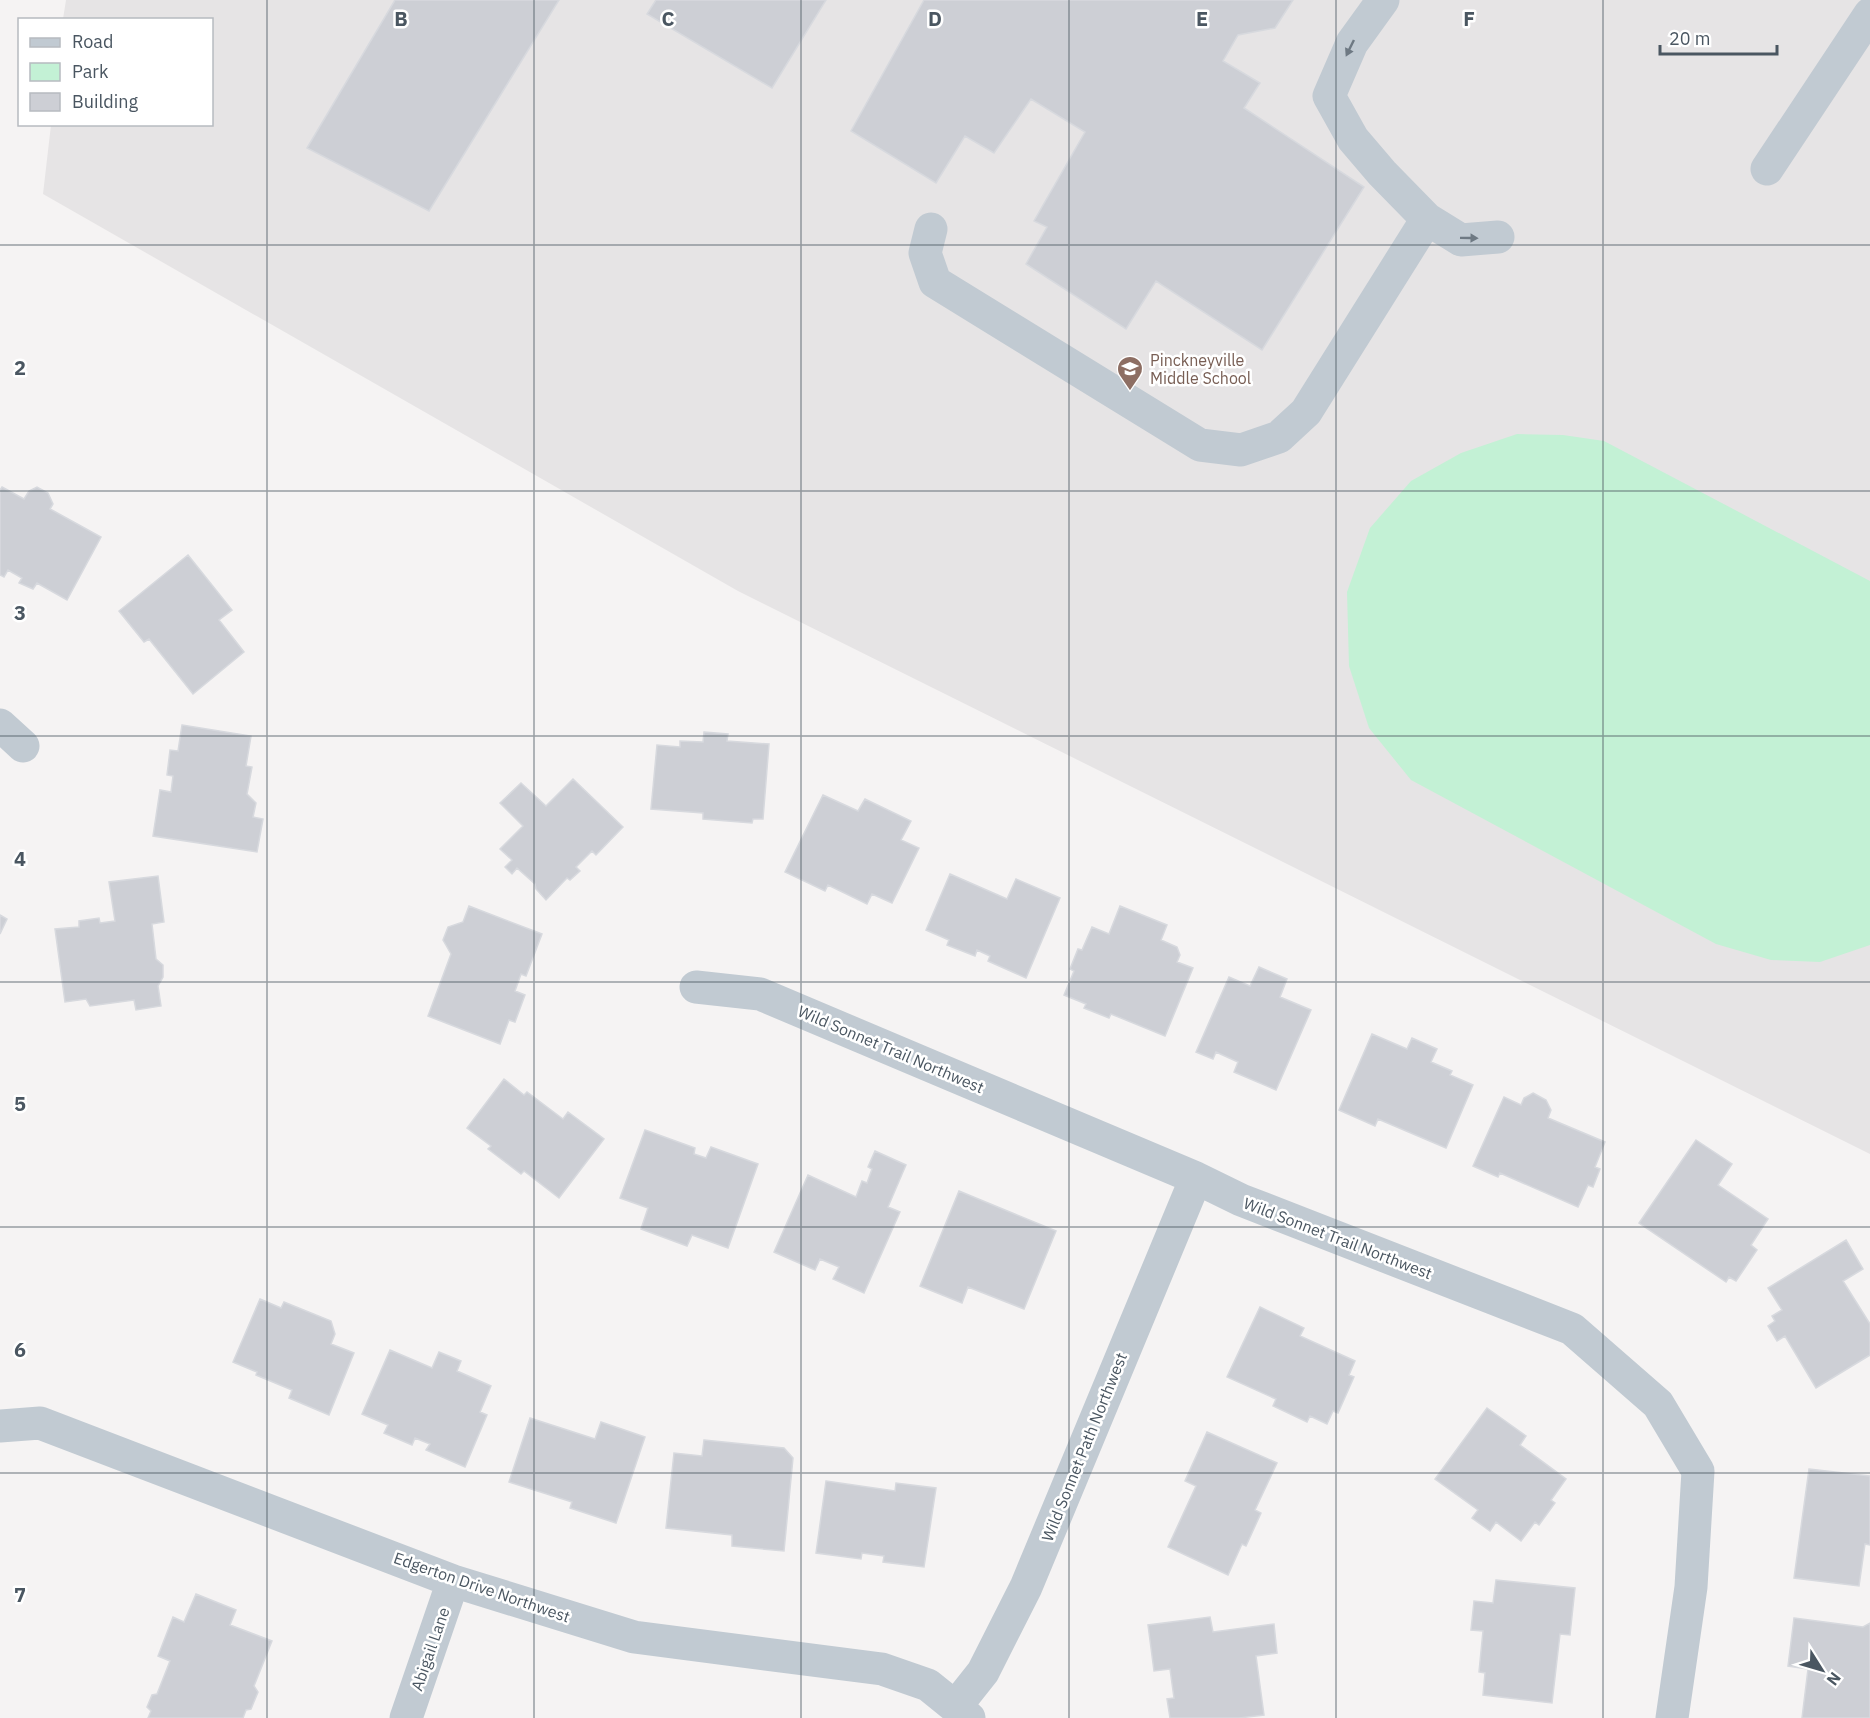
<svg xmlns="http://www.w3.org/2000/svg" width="1870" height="1718" font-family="'IBM Plex Sans',sans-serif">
	<rect width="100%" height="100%" fill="#f5f3f3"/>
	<path fill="#e6e4e5" d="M 66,0 L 1870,0 L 1870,1154 L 738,591 L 43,194 L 51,125 L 212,124 L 212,20 L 63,19 Z"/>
	<path fill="#c3f1d5" d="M 1517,434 L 1563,435 L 1604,441 L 1870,581 L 1870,945 L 1820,962 L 1771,960 L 1716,944 L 1411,780 L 1369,728 L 1349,666 L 1347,592 L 1370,528 L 1411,481 L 1461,453 Z"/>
	<path fill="#cdcfd5" stroke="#d7d9de" stroke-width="1.5" d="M 395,0 L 559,0 L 429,211 L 307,148 Z
		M 656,0 L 826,0 L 772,88 L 647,14 Z
		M 924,0 L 1293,0 L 1275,28 L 1238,35 L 1223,61 L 1260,83 L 1244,108 L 1364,187 L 1262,350 L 1156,281 L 1126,329 L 1026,264 L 1047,227 L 1034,221 L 1085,132 L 1031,99 L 994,153 L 965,136 L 936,183 L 851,131 Z
		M 2,487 L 24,499 L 29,491 L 37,487 L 48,493 L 53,504 L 50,509 L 101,537 L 67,600 L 37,583 L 33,589 L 19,583 L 22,578 L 8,570 L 4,577 L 0,575 L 0,490 Z
		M 188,555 L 232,610 L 219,620 L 244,652 L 193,694 L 149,639 L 144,642 L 119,611 Z
		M 182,725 L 251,736 L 246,766 L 252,767 L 247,794 L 256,803 L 253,817 L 263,819 L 257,852 L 153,836 L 160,790 L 171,792 L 173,776 L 167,775 L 170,750 L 178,751 Z
		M 704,732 L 728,734 L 727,741 L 769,744 L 763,819 L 753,819 L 752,823 L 703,819 L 703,813 L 651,809 L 657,745 L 680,747 L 680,741 L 703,742 Z
		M 573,779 L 623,827 L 596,855 L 592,851 L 576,867 L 580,871 L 570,880 L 567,878 L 546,900 L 536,889 L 535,884 L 517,868 L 512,874 L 505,867 L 512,860 L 500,849 L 523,826 L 500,803 L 521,783 L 546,806 Z
		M 823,795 L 858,811 L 865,799 L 911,821 L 901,840 L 919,848 L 892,903 L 872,894 L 867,904 L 828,885 L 825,891 L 785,872 Z
		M 950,874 L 1007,899 L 1016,879 L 1060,898 L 1026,978 L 988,961 L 990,956 L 977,950 L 975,956 L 947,945 L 949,940 L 926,930 Z
		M 158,876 L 164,922 L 152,924 L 156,959 L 163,965 L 163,977 L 158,986 L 161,1006 L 136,1010 L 134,1000 L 90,1006 L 86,999 L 65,1002 L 55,929 L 79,927 L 79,921 L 99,918 L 100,923 L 115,921 L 109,882 Z
		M 469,906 L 542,934 L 526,976 L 521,974 L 515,991 L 525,995 L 515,1022 L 509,1020 L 500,1044 L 428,1016 L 451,954 L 443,940 L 448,927 L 463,922 Z
		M 1120,906 L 1167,925 L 1161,940 L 1177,947 L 1180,955 L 1177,962 L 1193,968 L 1165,1036 L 1111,1014 L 1109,1018 L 1084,1008 L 1086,1004 L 1064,995 L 1074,971 L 1070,969 L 1078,949 L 1082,950 L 1092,927 L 1109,934 Z
		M 0,915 L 7,919 L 0,934 Z
		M 1259,967 L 1287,979 L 1280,997 L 1311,1010 L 1276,1090 L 1234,1072 L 1238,1062 L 1216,1052 L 1213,1059 L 1196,1052 L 1229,977 L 1250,986 Z
		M 1372,1034 L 1407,1049 L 1412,1038 L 1437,1049 L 1431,1062 L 1452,1071 L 1450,1075 L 1473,1085 L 1446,1148 L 1378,1119 L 1375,1126 L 1339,1110 Z
		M 504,1079 L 524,1095 L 527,1092 L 563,1119 L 568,1112 L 604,1139 L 559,1198 L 524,1171 L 521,1174 L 488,1149 L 491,1146 L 467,1128 Z
		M 1533,1093 L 1546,1100 L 1551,1110 L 1548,1118 L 1605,1142 L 1595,1167 L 1600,1169 L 1593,1187 L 1588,1185 L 1578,1207 L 1500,1173 L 1498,1177 L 1473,1166 L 1504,1097 L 1521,1105 L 1524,1098 Z
		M 645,1130 L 695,1148 L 694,1154 L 706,1158 L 711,1147 L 758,1164 L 728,1248 L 692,1235 L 687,1246 L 641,1229 L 648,1208 L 620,1198 Z
		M 1696,1140 L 1732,1164 L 1718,1185 L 1768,1219 L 1751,1245 L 1757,1250 L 1736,1281 L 1729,1277 L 1726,1282 L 1639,1223 Z
		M 875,1151 L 906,1165 L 888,1207 L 900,1212 L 864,1293 L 833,1279 L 839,1267 L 820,1259 L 815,1270 L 774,1252 L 808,1175 L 856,1197 L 862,1181 L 867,1183 L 872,1169 L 868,1167 Z
		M 959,1191 L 1056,1231 L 1024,1309 L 968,1287 L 962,1303 L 920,1286 Z
		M 1846,1240 L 1863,1269 L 1843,1281 L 1870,1324 L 1870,1355 L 1816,1388 L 1785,1336 L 1777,1341 L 1768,1326 L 1775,1321 L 1772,1316 L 1782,1310 L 1768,1288 Z
		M 260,1299 L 281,1308 L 284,1302 L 331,1321 L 335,1334 L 331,1344 L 354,1353 L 329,1415 L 289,1398 L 292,1390 L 256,1375 L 257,1372 L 233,1362 Z
		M 1260,1307 L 1304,1328 L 1300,1336 L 1355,1361 L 1349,1375 L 1354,1377 L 1338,1413 L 1333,1411 L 1327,1424 L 1310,1416 L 1307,1422 L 1273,1406 L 1276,1399 L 1227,1377 Z
		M 390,1350 L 432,1368 L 439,1352 L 461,1361 L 457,1371 L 491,1386 L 480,1412 L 487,1415 L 465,1467 L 426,1450 L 430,1444 L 415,1438 L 412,1445 L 384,1433 L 388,1425 L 362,1414 Z
		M 1487,1408 L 1526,1436 L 1520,1445 L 1566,1479 L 1551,1500 L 1555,1503 L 1539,1525 L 1535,1522 L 1521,1541 L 1496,1522 L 1490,1531 L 1472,1518 L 1478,1510 L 1435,1479 Z
		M 530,1418 L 595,1439 L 601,1422 L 645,1437 L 616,1523 L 570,1508 L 572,1502 L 509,1482 Z
		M 1207,1432 L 1277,1463 L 1255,1510 L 1261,1513 L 1246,1546 L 1242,1544 L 1228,1575 L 1168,1547 L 1196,1486 L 1185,1481 Z
		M 704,1440 L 784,1448 L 793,1458 L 784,1551 L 732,1546 L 732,1535 L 666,1528 L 674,1453 L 702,1456 Z
		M 1809,1469 L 1870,1476 L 1870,1545 L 1865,1544 L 1859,1586 L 1794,1578 Z
		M 826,1481 L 895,1491 L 896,1483 L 936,1488 L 924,1567 L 883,1562 L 884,1556 L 862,1553 L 861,1559 L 816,1553 Z
		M 1496,1580 L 1575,1588 L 1570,1635 L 1560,1634 L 1552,1703 L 1483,1695 L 1485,1673 L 1479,1672 L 1483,1631 L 1471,1630 L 1474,1601 L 1493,1603 Z
		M 196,1594 L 236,1610 L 230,1625 L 272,1641 L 254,1686 L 258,1692 L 251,1709 L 246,1710 L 243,1718 L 148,1718 L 151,1711 L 147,1707 L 152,1695 L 157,1694 L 170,1661 L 158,1656 L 173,1617 L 184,1622 Z
		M 1210,1617 L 1213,1632 L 1274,1624 L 1277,1653 L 1256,1656 L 1264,1715 L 1239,1718 L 1170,1718 L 1167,1699 L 1174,1698 L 1170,1669 L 1154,1671 L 1148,1625 Z
		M 1794,1618 L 1863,1627 L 1870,1623 L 1870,1718 L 1802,1718 L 1808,1669 L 1788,1666 Z"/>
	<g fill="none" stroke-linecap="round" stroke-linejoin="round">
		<path stroke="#c1cad2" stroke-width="33" d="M 1383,0 L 1352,43 L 1329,96 L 1353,139 L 1382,173 L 1427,219 L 1461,240 L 1498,237
			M 1767,169 L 1870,14
			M 931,229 L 925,253 L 935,282 L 1200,445 L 1241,450 L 1279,437 L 1306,412 L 1427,219
			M 0,725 L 23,746
			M 696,987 L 760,994 L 1196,1178 L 1241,1200 L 1572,1329 L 1658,1404 L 1698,1471 L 1691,1587 L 1672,1718
			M 0,1426 L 40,1423 L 453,1581 L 634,1637 L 882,1669 L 928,1685 L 969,1718
			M 956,1706 L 983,1672 L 1026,1587 L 1196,1178
			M 406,1718 L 453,1581"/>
	</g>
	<defs><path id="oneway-solid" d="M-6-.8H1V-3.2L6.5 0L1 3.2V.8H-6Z" transform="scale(1.5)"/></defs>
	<g fill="#6e7983">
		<use href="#oneway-solid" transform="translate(1350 48) rotate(116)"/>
		<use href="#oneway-solid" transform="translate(1469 238) rotate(1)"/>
	</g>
	<path fill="none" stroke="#4a5661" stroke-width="1.5" stroke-opacity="0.55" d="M 267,0 L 267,1718M 534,0 L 534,1718M 801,0 L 801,1718M 1069,0 L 1069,1718M 1336,0 L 1336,1718M 1603,0 L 1603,1718M 0,245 L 1870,245M 0,491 L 1870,491M 0,736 L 1870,736M 0,982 L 1870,982M 0,1227 L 1870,1227M 0,1473 L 1870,1473"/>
	<defs>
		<symbol id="school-pin" viewBox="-11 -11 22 30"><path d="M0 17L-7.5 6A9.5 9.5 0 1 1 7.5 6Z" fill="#8d6e63" stroke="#fff"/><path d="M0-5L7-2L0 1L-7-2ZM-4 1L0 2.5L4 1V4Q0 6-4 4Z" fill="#fff"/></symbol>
	</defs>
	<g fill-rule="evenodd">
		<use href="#school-pin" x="1115" y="354" width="30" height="40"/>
	</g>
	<g text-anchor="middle" stroke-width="5" stroke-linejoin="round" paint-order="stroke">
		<g font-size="16" fill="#785e54" stroke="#fff" text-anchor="start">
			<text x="1150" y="366">Pinckneyville<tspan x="1150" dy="18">Middle School</tspan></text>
		</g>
		<g font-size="16" fill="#4a5661" stroke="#fff">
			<text transform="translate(891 1049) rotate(23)" y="6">Wild Sonnet Trail Northwest</text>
			<text transform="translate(1338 1238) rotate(21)" y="6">Wild Sonnet Trail Northwest</text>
			<text transform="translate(1084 1447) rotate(-68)" y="6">Wild Sonnet Path Northwest</text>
			<text transform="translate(482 1587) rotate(19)" y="6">Edgerton Drive Northwest</text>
			<text transform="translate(430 1649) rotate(-71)" y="6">Abigail Lane</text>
		</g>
	</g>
	<g font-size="20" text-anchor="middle" font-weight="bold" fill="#4a5661" stroke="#fff" stroke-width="5" stroke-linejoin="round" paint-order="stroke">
		<text x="401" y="26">B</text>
		<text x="668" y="26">C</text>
		<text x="935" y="26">D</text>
		<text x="1202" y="26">E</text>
		<text x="1469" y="26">F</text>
		<text x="20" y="375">2</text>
		<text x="20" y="620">3</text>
		<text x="20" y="866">4</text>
		<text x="20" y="1111">5</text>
		<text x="20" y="1357">6</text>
		<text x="20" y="1602">7</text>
	</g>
	<rect x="18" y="18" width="195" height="108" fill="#ffffff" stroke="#b7bbc0" stroke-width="1.5"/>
	<rect x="30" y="38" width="30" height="9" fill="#c1cad2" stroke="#b7bbc0" stroke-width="1.5"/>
	<text x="72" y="48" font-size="18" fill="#4a5661">Road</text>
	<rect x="30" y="63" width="30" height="18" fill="#c3f1d5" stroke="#b7bbc0" stroke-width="1.5"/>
	<text x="72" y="78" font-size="18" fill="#4a5661">Park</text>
	<rect x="30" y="93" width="30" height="18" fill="#cdcfd5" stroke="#b7bbc0" stroke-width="1.5"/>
	<text x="72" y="108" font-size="18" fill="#4a5661">Building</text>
	<g transform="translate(1822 1670) rotate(127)" stroke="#ffffff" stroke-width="4.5" paint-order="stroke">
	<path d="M0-4.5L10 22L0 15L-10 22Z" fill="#4a5661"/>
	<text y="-9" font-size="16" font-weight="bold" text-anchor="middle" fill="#4a5661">N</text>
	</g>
	<path d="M1660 45v9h117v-9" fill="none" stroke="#4a5661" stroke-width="3"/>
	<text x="1669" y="45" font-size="18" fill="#4a5661" stroke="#ffffff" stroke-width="4.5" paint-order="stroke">20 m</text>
</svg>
